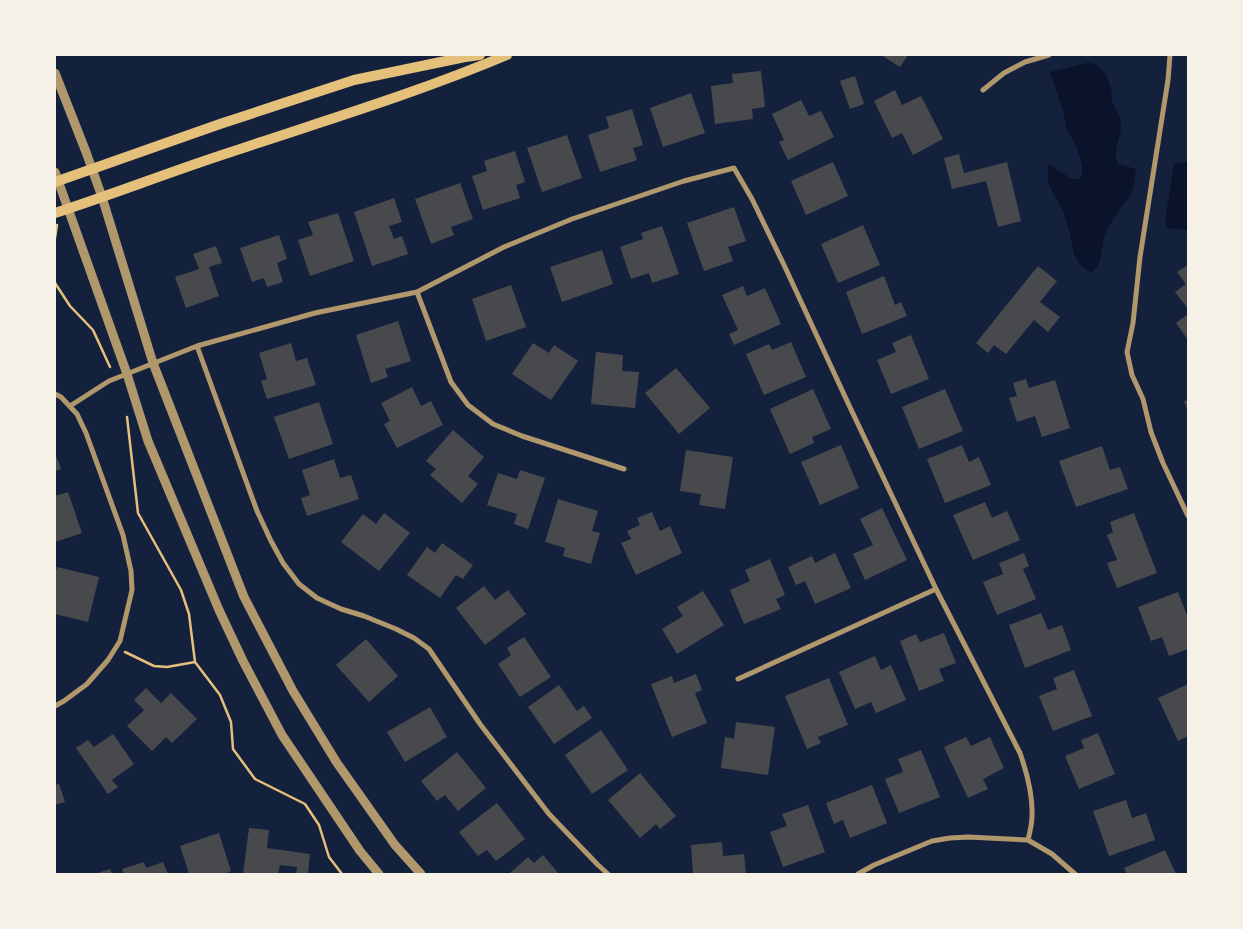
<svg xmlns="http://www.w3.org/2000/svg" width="1243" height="929" font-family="'Fira Sans',sans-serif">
	<rect width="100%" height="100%" fill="#14213d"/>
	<path fill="#0b132b" d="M 1087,63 C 1089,63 1092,63 1094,64 C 1105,67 1110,83 1112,93 C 1112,95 1111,98 1112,101 C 1114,108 1120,114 1121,122 C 1122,139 1112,147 1118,164 L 1136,169 C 1135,177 1135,186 1132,192 C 1124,206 1112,218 1106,233 C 1100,248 1105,259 1092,273 L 1082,267 L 1074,255 L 1070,234 L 1064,213 L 1048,183 L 1048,166 L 1050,165 L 1072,179 L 1080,179 L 1082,175 L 1082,165 L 1076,146 L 1067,130 L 1062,107 L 1050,72 Z
		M 1188,162 L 1188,230 L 1167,228 L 1165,219 L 1174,164 Z"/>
	<path fill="#48494c" d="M 881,55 L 908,55 L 900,67 Z
		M 761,71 L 765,107 L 752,109 L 753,119 L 715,124 L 711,86 L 733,83 L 732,74 Z
		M 855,76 L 864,104 L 850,109 L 840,81 Z
		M 895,90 L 902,105 L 921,96 L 943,139 L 913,155 L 902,133 L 892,138 L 874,101 Z
		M 691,93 L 705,133 L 663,147 L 650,108 Z
		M 801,100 L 809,116 L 821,111 L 834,137 L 788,160 L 779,142 L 784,140 L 772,114 Z
		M 632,109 L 643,145 L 633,148 L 637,160 L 600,172 L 588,135 L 609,128 L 606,117 Z
		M 567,135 L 582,178 L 542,192 L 527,148 Z
		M 515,151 L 525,182 L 516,185 L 520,198 L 483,210 L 472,176 L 487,171 L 484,161 Z
		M 959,154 L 964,173 L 1007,162 L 1021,221 L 998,227 L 986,181 L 952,189 L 944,158 Z
		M 833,162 L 848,196 L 806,215 L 791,181 Z
		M 460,183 L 473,219 L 451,227 L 454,235 L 431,244 L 415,199 Z
		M 394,198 L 402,222 L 389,226 L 394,239 L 402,236 L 408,254 L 372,266 L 354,212 Z
		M 734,207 L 746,241 L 728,247 L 733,261 L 704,271 L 687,223 Z
		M 338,213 L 354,261 L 310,276 L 298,240 L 313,235 L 308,222 Z
		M 863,225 L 880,265 L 838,283 L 821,244 Z
		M 662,226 L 679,274 L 652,283 L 649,273 L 631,279 L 620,247 L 643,239 L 641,233 Z
		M 279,235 L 287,259 L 277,263 L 283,282 L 267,287 L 264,278 L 252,282 L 240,248 Z
		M 216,246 L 222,263 L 209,267 L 219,296 L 186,308 L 175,277 L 199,269 L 193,254 Z
		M 602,250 L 613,284 L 562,302 L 550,267 Z
		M 1188,265 L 1188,309 L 1175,292 L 1186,284 L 1177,272 Z
		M 1038,266 L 1057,281 L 1040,302 L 1060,317 L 1048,332 L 1034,320 L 1006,354 L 994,345 L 988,353 L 976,343 Z
		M 884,276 L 895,305 L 901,302 L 907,316 L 862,334 L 846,292 Z
		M 511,285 L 526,327 L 486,341 L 472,299 Z
		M 743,286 L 747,296 L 765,288 L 781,324 L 734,345 L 729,334 L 738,330 L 722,295 Z
		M 1188,314 L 1188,340 L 1176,323 Z
		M 398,321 L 411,361 L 385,369 L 388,377 L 371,383 L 356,335 Z
		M 911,335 L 929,379 L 891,394 L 877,360 L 896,352 L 892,343 Z
		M 791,342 L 806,377 L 764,395 L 746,354 L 769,344 L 772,350 Z
		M 291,343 L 296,361 L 307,358 L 316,385 L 267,399 L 261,381 L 267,379 L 259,353 Z
		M 533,343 L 549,353 L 554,345 L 578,361 L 551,400 L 512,374 Z
		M 596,352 L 623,355 L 622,371 L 639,372 L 635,408 L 591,404 Z
		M 676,368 L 710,408 L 679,434 L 645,393 Z
		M 1026,379 L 1029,388 L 1055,380 L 1070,428 L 1042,437 L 1035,416 L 1017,422 L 1009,398 L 1017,396 L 1013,383 Z
		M 412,387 L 421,406 L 431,401 L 443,425 L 397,448 L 384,424 L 390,421 L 381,403 Z
		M 813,389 L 831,429 L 812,437 L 814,443 L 790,454 L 770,409 Z
		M 945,389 L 963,431 L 919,449 L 902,407 Z
		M 1188,400 L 1188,412 L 1184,401 Z
		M 319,402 L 333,444 L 289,459 L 274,417 Z
		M 453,430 L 484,457 L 468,476 L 478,484 L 462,503 L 430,475 L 436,469 L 426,461 Z
		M 841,445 L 859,488 L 820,505 L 801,462 Z
		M 962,445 L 969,462 L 979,457 L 991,485 L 945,503 L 927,459 Z
		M 1102,446 L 1110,470 L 1120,467 L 1128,489 L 1076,507 L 1059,461 Z
		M 686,450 L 733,457 L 725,509 L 699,505 L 701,494 L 680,491 Z
		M 55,453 L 61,469 L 55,471 Z
		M 334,459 L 340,478 L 351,475 L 359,499 L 307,516 L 301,498 L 310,495 L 302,470 Z
		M 520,470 L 545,478 L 528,529 L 514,524 L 517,514 L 487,505 L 498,473 L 517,479 Z
		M 68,492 L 82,533 L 55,542 L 55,496 Z
		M 558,499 L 598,511 L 592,531 L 600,533 L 591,564 L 563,556 L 565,548 L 545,542 Z
		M 985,502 L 992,518 L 1007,511 L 1020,540 L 973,560 L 953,515 Z
		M 882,508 L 907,560 L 865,580 L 853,554 L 873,545 L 860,519 Z
		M 652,512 L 660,531 L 670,526 L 682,553 L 636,575 L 621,543 L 631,539 L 627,531 L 640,525 L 637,518 Z
		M 384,513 L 410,533 L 379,571 L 341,542 L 363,514 L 376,524 Z
		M 1134,513 L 1157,573 L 1117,588 L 1107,563 L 1117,560 L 1107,535 L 1113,532 L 1110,522 Z
		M 442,543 L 473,565 L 463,579 L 456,575 L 440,598 L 407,575 L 427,547 L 435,553 Z
		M 835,553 L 851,588 L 815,604 L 805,581 L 796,585 L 788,567 L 812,556 L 815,563 Z
		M 1024,553 L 1029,566 L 1023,569 L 1036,599 L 997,615 L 983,582 L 1003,574 L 999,563 Z
		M 770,559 L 785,595 L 776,599 L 781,609 L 744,624 L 730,590 L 750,581 L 745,570 Z
		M 57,567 L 99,577 L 88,622 L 55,614 L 55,576 Z
		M 484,586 L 495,600 L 508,590 L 526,614 L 485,645 L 456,608 Z
		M 703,591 L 724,625 L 677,654 L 662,629 L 683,616 L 677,607 Z
		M 1178,592 L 1188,618 L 1188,649 L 1169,656 L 1162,637 L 1151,641 L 1138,607 Z
		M 1041,613 L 1048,630 L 1062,625 L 1071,650 L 1025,668 L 1009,625 Z
		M 944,633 L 956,663 L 939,669 L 944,681 L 919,691 L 900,641 L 916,634 L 920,642 Z
		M 524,637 L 551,677 L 520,697 L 498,664 L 511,655 L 507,648 Z
		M 366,639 L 398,676 L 369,702 L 336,665 Z
		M 875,656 L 881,670 L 891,665 L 906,700 L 876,713 L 871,702 L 855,709 L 839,672 Z
		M 1074,670 L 1092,716 L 1053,731 L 1039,696 L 1057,689 L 1053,678 Z
		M 696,674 L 702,690 L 695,693 L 707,723 L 672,737 L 651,684 L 672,676 L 674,683 Z
		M 829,678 L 848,725 L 818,737 L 821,743 L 807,749 L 785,696 Z
		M 1188,684 L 1188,736 L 1178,741 L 1158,698 Z
		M 559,685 L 577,711 L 584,706 L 592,718 L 554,744 L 528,707 Z
		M 146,688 L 161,703 L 171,693 L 197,719 L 172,743 L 166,737 L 152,751 L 127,726 L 144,710 L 134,700 Z
		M 430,707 L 447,737 L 405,762 L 387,732 Z
		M 736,722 L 775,727 L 768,775 L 721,768 L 725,737 L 734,739 Z
		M 601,730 L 628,770 L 592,794 L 565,755 Z
		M 1098,733 L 1115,774 L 1079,789 L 1065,756 L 1084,748 L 1081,740 Z
		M 113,734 L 134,764 L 112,780 L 118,787 L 108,794 L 76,748 L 88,740 L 94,747 Z
		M 966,737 L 971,746 L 990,737 L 1004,768 L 983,779 L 988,789 L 968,798 L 944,747 Z
		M 921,750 L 940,797 L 899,813 L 885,779 L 903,772 L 898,759 Z
		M 457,752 L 486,788 L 458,811 L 445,795 L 437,801 L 421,781 Z
		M 640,773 L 676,816 L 660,829 L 656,824 L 640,838 L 608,800 Z
		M 59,784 L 65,802 L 55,805 L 55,785 Z
		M 872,785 L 887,823 L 850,838 L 843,820 L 834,824 L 826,803 Z
		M 1126,800 L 1132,818 L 1146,813 L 1155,840 L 1109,856 L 1093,811 Z
		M 497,803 L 525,839 L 496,861 L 487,850 L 478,856 L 459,832 Z
		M 808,805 L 825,852 L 783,867 L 770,832 L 787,826 L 782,814 Z
		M 249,828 L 269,830 L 267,848 L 310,854 L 308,874 L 296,874 L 297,867 L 280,865 L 278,874 L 243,874 Z
		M 219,833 L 231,871 L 223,874 L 189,874 L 180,846 Z
		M 722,842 L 723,856 L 744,854 L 746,874 L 693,874 L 691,845 Z
		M 1165,850 L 1176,874 L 1127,874 L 1124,868 Z
		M 543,855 L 559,874 L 509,874 L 528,857 L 534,863 Z
		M 144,862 L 146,868 L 163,862 L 168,874 L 124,874 L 122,869 Z
		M 110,869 L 112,874 L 95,874 Z"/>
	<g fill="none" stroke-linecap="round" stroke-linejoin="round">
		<path stroke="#e5c07b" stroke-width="2.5" d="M 55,238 L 57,225
			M 55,283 L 70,306 L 93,330 L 110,367
			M 127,417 L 138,513 L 181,590 L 189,614 L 195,662 L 220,695 L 231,722 L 233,749 L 255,779 L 305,804 L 319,825 L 329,857 L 342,874
			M 125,652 L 154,666 L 167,667 L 195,662"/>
		<path stroke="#b1986c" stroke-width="5" d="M 1170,55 L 1168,80 L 1140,257 L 1133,323 L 1127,352 L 1132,375 L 1143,399 L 1151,432 L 1163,463 L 1188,516
			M 983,90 L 1004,73 L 1025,62 L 1049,55
			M 417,292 L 451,382 L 468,405 L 493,424 L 522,436 L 624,469
			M 197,346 L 257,511 L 271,541 L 283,563 L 299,584 L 317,598 L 341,609 L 364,616 L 396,629 L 414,638 L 429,649 L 480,724 L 549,814 L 598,865 L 608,874
			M 55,394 L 61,397 L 77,414 L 86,433 L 123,535 L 131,571 L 132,590 L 120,641 L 108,660 L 87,684 L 64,701 L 55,706
			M 70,406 L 109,381 L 197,346 L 315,313 L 417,292 L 504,247 L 572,219 L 684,181 L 734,168 L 752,199 L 784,265 L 848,403 L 936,589 L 1020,753 C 1027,773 1033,794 1032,816 C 1032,824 1030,832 1028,840
			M 738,679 L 936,589
			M 858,874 L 874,865 L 932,841 L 950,838 L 968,837 L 1028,840 L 1052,854 L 1075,874"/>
		<path stroke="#b1986c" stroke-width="9" d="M 55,73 L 86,152 L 102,197 L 153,363 L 244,597 L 293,691 L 337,763 L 395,845 L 421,874
			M 55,172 L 127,374 L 148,441 L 219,610 L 243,661 L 282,735 L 360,851 L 379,874"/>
		<path stroke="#e5c07b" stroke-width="10" d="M 55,182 L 220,124 L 354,80 L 465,57 L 480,55
			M 55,213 C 114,194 172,171 231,152 C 323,121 417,93 507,55"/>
	</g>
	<rect width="1243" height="929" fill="none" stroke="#f6f1e7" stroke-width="112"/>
</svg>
